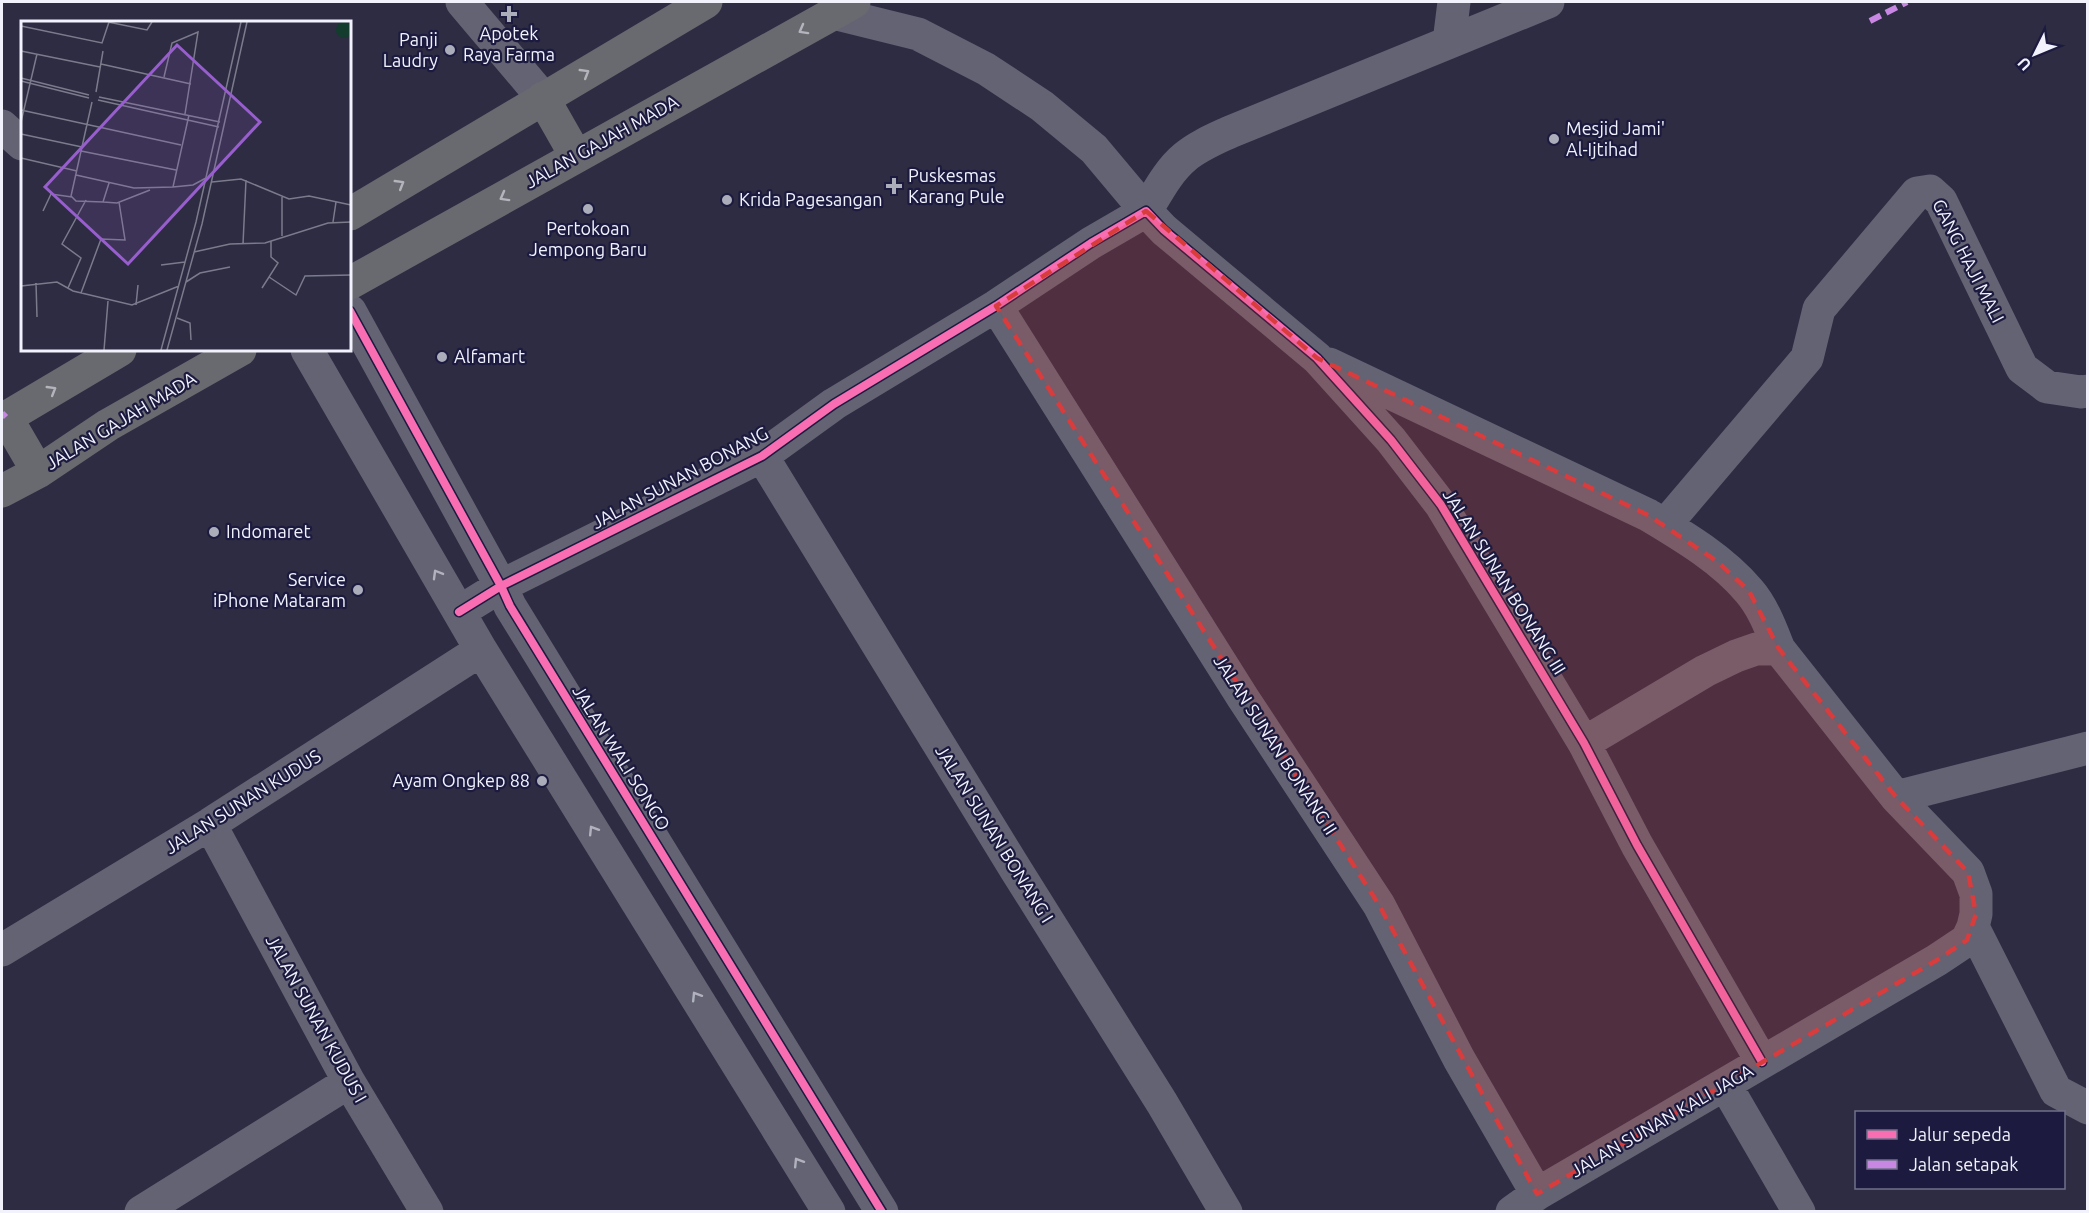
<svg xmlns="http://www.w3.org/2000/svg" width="2089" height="1213" font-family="Ubuntu,sans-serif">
	<rect width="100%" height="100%" fill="#2d2c42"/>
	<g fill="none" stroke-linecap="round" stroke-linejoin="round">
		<path stroke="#636373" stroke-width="33" d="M 462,2 L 543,98
			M 833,13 L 918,34 L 986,69 L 1042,106 L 1094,149 L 1146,211 C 1157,193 1168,171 1185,157 C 1198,146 1215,139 1230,132 L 1548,2
			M 1449,42 L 1454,2
			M 2,126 L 22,144
			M 996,306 L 1243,698 L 1379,905 L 1459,1059 L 1537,1194
			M 350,311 L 501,586 L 510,606 L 882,1212
			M 307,350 L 481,650 L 829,1212
			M 1329,364 L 1648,515 C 1683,536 1722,559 1749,591 C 1763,607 1771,629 1779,649
			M 762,456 L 1016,870 L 1162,1103 L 1226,1212
			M 1665,525 L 1807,358 L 1819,309 L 1917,193 L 1930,191 L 1941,201 L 2022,368 L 2047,387 L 2081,392 L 2088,391
			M 459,612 L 501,586 L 762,456 L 834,404 L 996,306 L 1091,243 L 1146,211 L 1164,230 L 1317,358 L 1391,440 L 1441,505 L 1584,743 L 1637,845 L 1762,1062
			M 1896,797 L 2088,748
			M 210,824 L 349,1082 L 427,1212
			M 1973,927 L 2056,1091 L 2088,1108
			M 2,950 L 210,824 L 481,650
			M 1726,1086 L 1799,1212
			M 141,1212 L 349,1082
			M 1512,1212 L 1537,1194 L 1937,960 L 1967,940 L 1973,927 L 1976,914 L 1976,894 L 1968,872 L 1896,797 L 1779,649 L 1756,649 L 1736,656 L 1705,671 L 1584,743"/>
		<path stroke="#696970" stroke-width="33" d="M 543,98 L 576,156
			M 350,214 L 706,2
			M 350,283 L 854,2
			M 6,417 L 38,472
			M 2,420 L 120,350
			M 2,491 L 38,472 L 108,425 L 240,350"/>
		<path stroke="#c787e3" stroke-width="6" stroke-dasharray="12 6" stroke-linecap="butt" d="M 1870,21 L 1907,2
			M 2,413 L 6,417"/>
		<defs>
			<path id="cycleway" d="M 350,311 L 501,586 L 510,606 L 882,1212
				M 459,612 L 501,586 L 762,456 L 834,404 L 996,306 L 1091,243 L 1146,211 L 1164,230 L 1317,358 L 1391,440 L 1441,505 L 1584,743 L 1637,845 L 1762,1062"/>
		</defs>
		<use href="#cycleway" stroke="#1c1a3f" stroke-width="11"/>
		<use href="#cycleway" stroke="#f96db3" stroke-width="8"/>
	</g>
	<defs><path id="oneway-chevron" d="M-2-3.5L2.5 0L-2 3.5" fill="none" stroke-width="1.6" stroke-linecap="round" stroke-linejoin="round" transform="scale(1.5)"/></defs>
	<g stroke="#b4b4bd">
		<use href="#oneway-chevron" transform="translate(803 30) rotate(151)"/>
		<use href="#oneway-chevron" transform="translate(585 73) rotate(-31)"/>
		<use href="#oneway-chevron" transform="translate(400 184) rotate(-31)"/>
		<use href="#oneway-chevron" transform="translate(504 197) rotate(151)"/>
		<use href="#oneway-chevron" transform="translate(52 390) rotate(-31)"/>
	</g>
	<g stroke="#b1b2be">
		<use href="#oneway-chevron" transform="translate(437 574) rotate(-120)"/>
		<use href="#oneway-chevron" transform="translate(593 830) rotate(-122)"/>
		<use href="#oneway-chevron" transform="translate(696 996) rotate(-122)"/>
		<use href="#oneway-chevron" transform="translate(798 1162) rotate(-122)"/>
	</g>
	<path fill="#d93c3d" fill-opacity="0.2" stroke="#d93c3d" stroke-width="4.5" stroke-dasharray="12 8" stroke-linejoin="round" d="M 1146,211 L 1317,358 L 1648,515 L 1718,562 L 1749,591 L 1779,649 L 1896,797 L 1968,872 L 1976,914 L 1967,940 L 1937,960 L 1537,1194 L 1379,905 L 996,306 Z"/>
	<g fill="#acadbb" stroke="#1c1a3f" stroke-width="2">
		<path d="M506 5h6v6h6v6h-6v6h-6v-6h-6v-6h6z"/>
		<circle cx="450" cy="50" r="6"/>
		<circle cx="1554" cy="139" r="6"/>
		<path d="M891 177h6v6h6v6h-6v6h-6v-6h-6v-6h6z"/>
		<circle cx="727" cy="200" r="6"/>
		<circle cx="588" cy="209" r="6"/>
		<circle cx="442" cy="357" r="6"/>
		<circle cx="214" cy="532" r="6"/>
		<circle cx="358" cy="590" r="6"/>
		<circle cx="542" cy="781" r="6"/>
	</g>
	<g text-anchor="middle" stroke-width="4.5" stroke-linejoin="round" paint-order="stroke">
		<g font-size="18" fill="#f1f2fc" stroke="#1c1a3f" text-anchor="start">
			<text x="509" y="40" text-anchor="middle">Apotek<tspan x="509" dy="21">Raya Farma</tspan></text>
			<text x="438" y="46" text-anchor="end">Panji<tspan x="438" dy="21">Laudry</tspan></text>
			<text x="1566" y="135">Mesjid Jami'<tspan x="1566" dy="21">Al-Ijtihad</tspan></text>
			<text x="908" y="182">Puskesmas<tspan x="908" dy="21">Karang Pule</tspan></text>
			<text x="739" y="206">Krida Pagesangan</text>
			<text x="588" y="235" text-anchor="middle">Pertokoan<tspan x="588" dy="21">Jempong Baru</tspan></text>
			<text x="454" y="363">Alfamart</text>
			<text x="226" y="538">Indomaret</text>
			<text x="346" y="586" text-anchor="end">Service<tspan x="346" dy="21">iPhone Mataram</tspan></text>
			<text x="530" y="787" text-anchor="end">Ayam Ongkep 88</text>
		</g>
		<g font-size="18" fill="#f1f2fc" stroke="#1c1a3f">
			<text transform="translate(602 142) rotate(-29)" y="6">JALAN GAJAH MADA</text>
			<text transform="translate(1968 261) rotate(63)" y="6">GANG HAJI MALI</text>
			<text transform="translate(121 421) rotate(-31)" y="6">JALAN GAJAH MADA</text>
			<text transform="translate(680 478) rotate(-28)" y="6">JALAN SUNAN BONANG</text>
			<text transform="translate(1504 582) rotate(58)" y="6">JALAN SUNAN BONANG III</text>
			<text transform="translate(1275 745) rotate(57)" y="6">JALAN SUNAN BONANG II</text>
			<text transform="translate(621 758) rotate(58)" y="6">JALAN WALI SONGO</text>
			<text transform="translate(243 802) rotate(-32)" y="6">JALAN SUNAN KUDUS</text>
			<text transform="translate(994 834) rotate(58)" y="6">JALAN SUNAN BONANG I</text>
			<text transform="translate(316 1019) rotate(61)" y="6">JALAN SUNAN KUDUS I</text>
			<text transform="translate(1662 1121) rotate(-30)" y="6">JALAN SUNAN KALI JAGA</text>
		</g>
	</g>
	<g transform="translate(21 21)">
		<rect width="330" height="330" fill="#2d2c42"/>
		<path d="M315 9a8 8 0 1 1 16 0a8 8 0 1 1-16 0Z" fill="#133c2e"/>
		<path fill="none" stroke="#7b7b8c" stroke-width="1.5" d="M 87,1 L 126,9 L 131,1M 0,5 L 81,22 L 88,1M 0,30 L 79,46M 80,43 L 170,63M 143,56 L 151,22 L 177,11 L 164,93M 0,57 L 68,74M 0,60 L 68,77M 75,71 L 82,30M 78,76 L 199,101M 77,79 L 198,106M 71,81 L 50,175 L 55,180 L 82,181 L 88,162M 0,89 L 160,124M 0,101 L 16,33M 0,113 L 61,126M 60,130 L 155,149M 0,137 L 56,150M 55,154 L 113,167 L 152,166 L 168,94M 191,161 L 220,158 L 268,178 L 288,175 L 330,184M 152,166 L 172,164 L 185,157M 261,176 L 261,215M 82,181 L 96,182 L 129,169M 22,190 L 30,173 L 51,176M 312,201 L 315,181M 222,223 L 225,159M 173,231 L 209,223 L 244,222 L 307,202 L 330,201M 140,244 L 164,241M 248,256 L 275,274 L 284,255 L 330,254M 165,261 L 179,252 L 209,246M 15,262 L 16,296M 0,265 L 36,261 L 52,270 L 111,284 L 158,265M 47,267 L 60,237 L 41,223 L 65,179M 241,267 L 257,242 L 250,236 L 250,220M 60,272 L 80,218 L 104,219 L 98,181M 115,284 L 117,264M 156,297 L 169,302 L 170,319M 83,329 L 87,280M 140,329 L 175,201 L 220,1M 146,329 L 181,203 L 226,1"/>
		<path fill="#985ece" fill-opacity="0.15" stroke="#985ece" stroke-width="3" d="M 156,24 L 239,101 L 107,243 L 24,166 Z"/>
		<rect width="330" height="330" fill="none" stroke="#f1f2fc" stroke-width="3"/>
	</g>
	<rect width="2089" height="1213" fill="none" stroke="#f1f2fc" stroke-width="6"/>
	<rect x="1855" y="1111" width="210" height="78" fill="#1c1a3f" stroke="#71708b" stroke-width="1.5"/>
	<rect x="1867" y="1130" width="30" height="9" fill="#f96db3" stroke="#71708b" stroke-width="1.5"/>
	<text x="1909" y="1141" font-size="18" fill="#f1f2fc">Jalur sepeda</text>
	<rect x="1867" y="1160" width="30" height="9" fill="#c787e3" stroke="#71708b" stroke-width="1.5"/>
	<text x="1909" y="1171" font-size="18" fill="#f1f2fc">Jalan setapak</text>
	<g transform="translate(2035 54) rotate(227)" stroke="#1c1a3f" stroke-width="4.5" paint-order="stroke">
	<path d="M0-4.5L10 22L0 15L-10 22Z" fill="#f1f2fc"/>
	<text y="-9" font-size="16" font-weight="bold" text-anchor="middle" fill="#f1f2fc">U</text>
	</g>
</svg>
